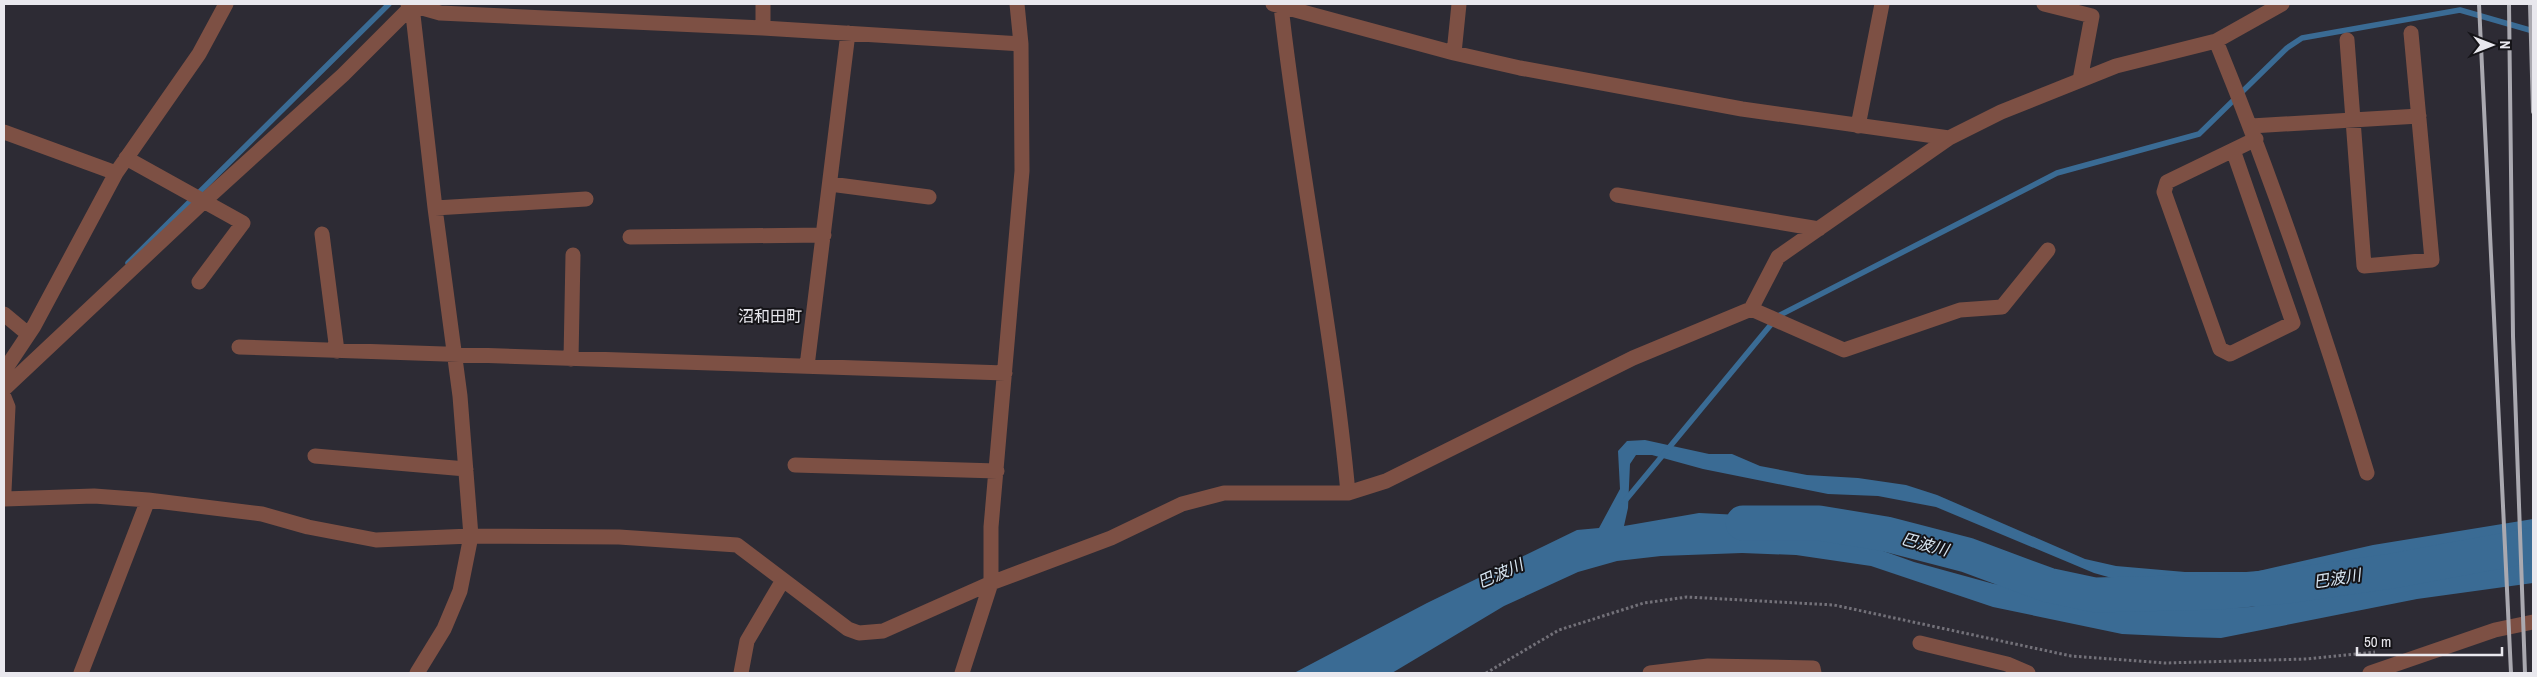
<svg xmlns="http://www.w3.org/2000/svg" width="2537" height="677" font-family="'Archivo Narrow','Noto Sans JP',sans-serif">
	<rect width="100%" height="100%" fill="#2d2b34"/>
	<path fill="#3a6b94" d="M 1645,440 L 1709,454 L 1732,454 L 1760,466 L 1807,475 L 1858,478 L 1906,485 L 1937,495 L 2085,559 L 2116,566 L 2185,572 L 2254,572 L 2373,545 L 2533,519 L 2533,541 L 2419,555 L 2285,584 L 2170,589 L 2126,582 L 2094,573 L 1936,507 L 1878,496 L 1828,494 L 1703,469 L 1652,455 L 1636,455 L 1630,464 L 1628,508 L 1624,526 L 1699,513 L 1761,516 L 1830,532 L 1914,562 L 1994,584 L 2023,587 L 2087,603 L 2164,609 L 2250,607 L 2376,582 L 2533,556 L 2533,583 L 2417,599 L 2221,638 L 2186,637 L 2122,634 L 1993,607 L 1871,566 L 1796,555 L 1742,553 L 1661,556 L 1617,561 L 1578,572 L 1504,606 L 1392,673 L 1294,673 L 1427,603 L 1577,530 L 1599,528 L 1620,489 L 1618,451 L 1627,441 Z"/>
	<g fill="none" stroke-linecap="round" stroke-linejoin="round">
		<path stroke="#3a6b94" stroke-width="5.5" d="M 128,263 L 389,4
			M 1624,502 L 1778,316 L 2057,173 L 2199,134 L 2287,48 L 2302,38 L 2460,10 L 2533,31"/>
		<path stroke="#3a6b94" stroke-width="35" d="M 1743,523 L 1819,523 L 1886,534 L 1967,555 L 2048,585 L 2095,595 L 2219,592 L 2288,586 L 2392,571 L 2533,545"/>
		<path stroke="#737179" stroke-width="3" stroke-dasharray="2.5 2.5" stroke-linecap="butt" d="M 1486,673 L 1559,630 L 1644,603 L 1687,597 L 1834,605 L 2071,656 L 2165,663 L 2307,659 L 2375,652"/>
		<path stroke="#7d5044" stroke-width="15" d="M 408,4 L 440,13 L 763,28 L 1021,44
			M 1273,4 L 1454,53 L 1520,68 L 1742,109 L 1949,138
			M 2044,4 L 2092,16 L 2080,80
			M 412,6 L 435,208 L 460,396 L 471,536 L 460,591 L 444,629 L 417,673
			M 1281,6 C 1299,169 1333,330 1348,493
			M 763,28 L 763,4
			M 2347,40 L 2364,266 L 2432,260 L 2411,33
			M 2216,41 C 2274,183 2323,327 2367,473
			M 1454,53 L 1459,4
			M 1858,126 L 1882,4
			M 2251,126 L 2419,116
			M 4,132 L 116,173
			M 2233,150 L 2293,323 L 2230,354 L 2220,349 L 2164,192 L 2167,182 L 2256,139
			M 126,158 L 243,223 L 199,282
			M 830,184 L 929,197
			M 1617,195 L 1819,229
			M 435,208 L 586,199
			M 322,234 L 337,351
			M 630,237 L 824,235
			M 1751,309 L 1844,350 L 1960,310 L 2002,307 L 2048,250
			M 4,314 L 28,334
			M 239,347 L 1005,373
			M 571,359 L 573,255
			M 807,366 L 848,33
			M 4,371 L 34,326 L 116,173 L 199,54 L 226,4
			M 4,389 L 203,202 L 343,75 L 414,4
			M 4,397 L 8,407 L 4,491
			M 315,456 L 466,469
			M 795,465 L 997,471
			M 4,499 L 94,496 L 148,500 L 262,514 L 308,527 L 376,540 L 471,536 L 619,537 L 737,545 L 848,629 L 859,633 L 883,631 L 991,583 L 1111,538 L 1182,504 L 1224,493 L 1348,493 L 1386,481 L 1633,358 L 1751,309 L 1778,257 L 1949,138 L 2001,112 L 2116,66 L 2216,41 L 2282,4
			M 1920,643 L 2007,664 L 2028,673
			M 81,673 L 148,500
			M 741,673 L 747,641 L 783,580
			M 962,673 L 991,583 L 991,527 L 1022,171 L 1021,44 L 1017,4
			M 1650,673 L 1708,666 L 1813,668 L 1814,673
			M 2370,673 L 2495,630 L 2533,622"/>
		<path stroke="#aaa9b0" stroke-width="4" d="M 2479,4 L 2511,673
			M 2509,4 L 2513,336 L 2525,673
			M 2530,4 L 2533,112"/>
	</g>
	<g text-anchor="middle" stroke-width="4" stroke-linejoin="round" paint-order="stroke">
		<g font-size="16" fill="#e9e8ee" stroke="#151418">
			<text x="770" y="322">沼和田町</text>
		</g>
		<g font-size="16" font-style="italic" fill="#d7e5f1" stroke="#151418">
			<text transform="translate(1925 544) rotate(15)" y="6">巴波川</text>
			<text transform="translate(1500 573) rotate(-24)" y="6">巴波川</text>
			<text transform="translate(2337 578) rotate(-9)" y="6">巴波川</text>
		</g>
	</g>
	<rect width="2537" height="677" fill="none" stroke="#e9e8ee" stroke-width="10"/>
	<g transform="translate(2492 45) rotate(90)" stroke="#151418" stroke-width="4" paint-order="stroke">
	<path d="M0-4L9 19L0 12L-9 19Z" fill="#e9e8ee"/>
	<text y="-8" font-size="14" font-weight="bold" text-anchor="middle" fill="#e9e8ee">N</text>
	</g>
	<path d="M2357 647v8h145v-8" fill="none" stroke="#e9e8ee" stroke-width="2.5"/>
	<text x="2364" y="647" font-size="15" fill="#e9e8ee" stroke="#151418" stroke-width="4" paint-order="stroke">50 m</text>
</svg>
